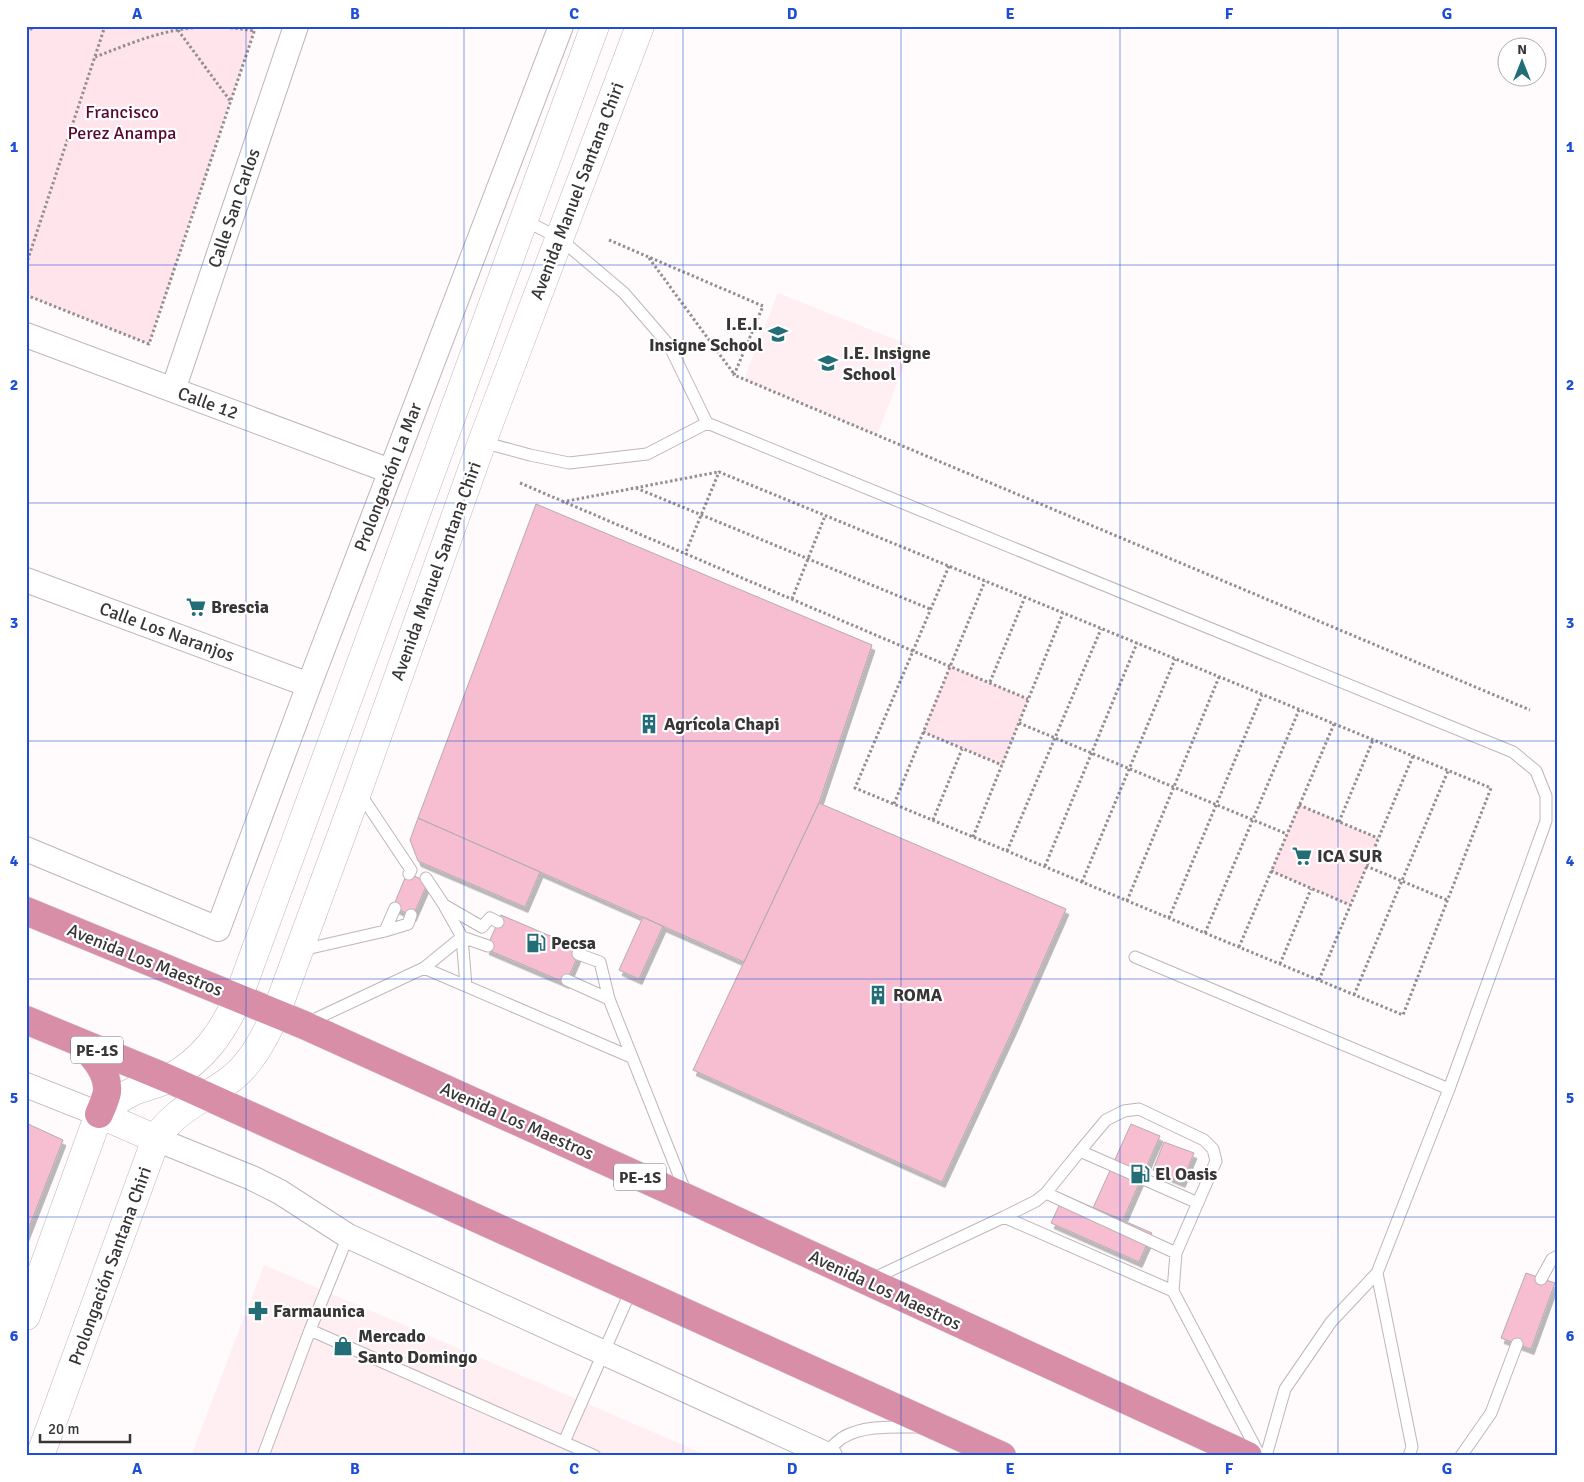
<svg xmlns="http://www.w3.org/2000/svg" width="1584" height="1482" font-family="Signika,sans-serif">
	<defs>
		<filter id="shadow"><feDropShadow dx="3" dy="5.5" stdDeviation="0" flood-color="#0004"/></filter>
	</defs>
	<rect width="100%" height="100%" fill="#fffafb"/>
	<path fill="#ffeff3" d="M 778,293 L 912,346 L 877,435 L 744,379 Z
		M 264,1265 L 709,1456 L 191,1456 Z"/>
	<path fill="#ffe4ec" d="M 26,26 L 256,26 L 149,344 L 26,295 Z
		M 950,666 L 1028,699 L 1002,765 L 923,732 Z
		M 1299,805 L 1378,838 L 1350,905 L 1271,871 Z"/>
	<path fill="#f7bdd0" stroke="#b5adaf" filter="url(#shadow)" d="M 536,504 L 872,645 L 819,803 L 744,962 L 418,818 Z
		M 819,803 L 1066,909 L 1014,1027 L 942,1182 L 693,1070 Z
		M 418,818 L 540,872 L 525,907 L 418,861 L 410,840 Z
		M 407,873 L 428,882 L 413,916 L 393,907 Z
		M 501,915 L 581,949 L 566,983 L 486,949 Z
		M 643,917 L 663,926 L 639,979 L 619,970 Z
		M 26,1123 L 63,1140 L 26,1235 Z
		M 1131,1124 L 1160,1136 L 1123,1220 L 1093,1208 Z
		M 1164,1142 L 1194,1153 L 1182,1182 L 1153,1170 Z
		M 1064,1195 L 1152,1233 L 1139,1262 L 1051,1223 Z
		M 1526,1273 L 1555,1283 L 1531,1349 L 1501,1338 Z"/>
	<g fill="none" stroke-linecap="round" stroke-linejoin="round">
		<defs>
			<path id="lane" d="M 524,220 L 559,238 L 624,293 L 669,345 L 707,423 L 1513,752 L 1536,771 L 1546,796 L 1546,821 L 1449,1089 L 1377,1273 L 1331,1322 L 1285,1389 L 1266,1456
				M 482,442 L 530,455 L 569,463 L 647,454 L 707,423
				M 359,792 L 411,870 L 409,874
				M 426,878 L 444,905 L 482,927 L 490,918 L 498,922
				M 445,907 L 462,937 L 466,986
				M 385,931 L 408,924 L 411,915
				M 302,950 L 385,931 L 395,908
				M 578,954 L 600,962 L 609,999
				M 1135,957 L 1449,1089
				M 424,968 L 631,1057
				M 567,980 L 609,999 L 686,1193
				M 307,1023 L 424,968 L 462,937 L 488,946
				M 1080,1151 L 1106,1120 L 1124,1111 L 1139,1109 L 1204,1140 L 1213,1149 L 1216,1161 L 1176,1253
				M 1046,1193 L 1080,1151 L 1198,1203
				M 1004,1217 L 1036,1201 L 1046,1193 L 1176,1253 L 1173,1291
				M 1377,1273 L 1412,1447 L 1409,1456
				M 1541,1279 L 1552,1259 L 1558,1256
				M 870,1280 L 1004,1217 L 1173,1291 L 1260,1456
				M 310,1330 L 595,1456
				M 564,1442 L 632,1288
				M 824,1454 C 830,1449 836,1442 842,1438 C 863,1425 894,1427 918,1427
				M 263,1456 L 310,1330 L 348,1236
				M 1461,1456 L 1491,1413 L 1517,1344"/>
			<path id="street" d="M 26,335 L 390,471
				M 173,390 L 296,26
				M 26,580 L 309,685
				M 26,849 L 218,929 L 309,685 L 561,26
				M 26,1085 L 99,1114
				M 156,1139 L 252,1178 L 280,1192 L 348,1236 L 830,1456"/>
			<path id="secondary" d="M 99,1114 L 156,1139
				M 26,1316 L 99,1114 C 110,1105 121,1097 134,1091 C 146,1086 159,1084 170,1078 C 204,1059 222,1033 238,998 L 595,26
				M 40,1456 L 156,1139 C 173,1111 202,1100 227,1082 C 251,1065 264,1039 276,1013 L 358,790 L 482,442 L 640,26"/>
			<path id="highway" d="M 26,911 L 304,1025 L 689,1199 L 1248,1456
				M 26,1020 L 169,1079 L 1002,1456
				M 82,1044 C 94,1057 109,1073 107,1092 C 106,1099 102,1107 99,1114"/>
		</defs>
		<use href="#lane" stroke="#beb6b8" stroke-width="13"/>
		<use href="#street" stroke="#beb6b8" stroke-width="26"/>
		<use href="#secondary" stroke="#beb6b8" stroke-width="29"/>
		<use href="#highway" stroke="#d7d7d7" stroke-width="29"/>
		<path stroke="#938f90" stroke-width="3" stroke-dasharray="2.5 2.5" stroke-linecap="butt" d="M 175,26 L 231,102
			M 26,33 L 35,26
			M 95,57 C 124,46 154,33 184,29 C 208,25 231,27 255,31
			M 609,240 L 763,306 L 734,375 L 1530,710
			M 649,258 L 734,374
			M 26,265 L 105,26
			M 26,295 L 149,344 L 256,26
			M 520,483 L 913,651 L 855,788 L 1403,1015 L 1491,788 L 719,472 L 685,554
			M 636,488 L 930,609
			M 562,502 L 718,472
			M 949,566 L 913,651 L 1028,699
			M 792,599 L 825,516
			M 990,682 L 1025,597
			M 1019,723 L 1287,834
			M 923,732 L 1002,765
			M 894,804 L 985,581
			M 1299,805 L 1378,838
			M 933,820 L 962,749
			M 1339,822 L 1373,740
			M 973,837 L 1063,613
			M 1007,851 L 1101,629
			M 1045,866 L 1137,643
			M 1366,866 L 1447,900
			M 1271,871 L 1350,905
			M 1082,882 L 1175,659
			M 1127,901 L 1219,677
			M 1169,918 L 1262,695
			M 1205,933 L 1299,710
			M 1239,947 L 1334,724
			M 1280,964 L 1311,889
			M 1319,980 L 1413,756
			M 1354,995 L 1448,771"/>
		<use href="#lane" stroke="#fff" stroke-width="11"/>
		<use href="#street" stroke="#fff" stroke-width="24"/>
		<use href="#secondary" stroke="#fff" stroke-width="28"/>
		<use href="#highway" stroke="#d88ea7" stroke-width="28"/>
	</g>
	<path fill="none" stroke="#1d4ed8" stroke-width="1" stroke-opacity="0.55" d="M 246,26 L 246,1456M 464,26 L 464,1456M 683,26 L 683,1456M 901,26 L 901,1456M 1120,26 L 1120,1456M 1338,26 L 1338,1456M 26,265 L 1558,265M 26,503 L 1558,503M 26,741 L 1558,741M 26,979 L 1558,979M 26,1217 L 1558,1217"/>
	<defs>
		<symbol id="school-bare" viewBox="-9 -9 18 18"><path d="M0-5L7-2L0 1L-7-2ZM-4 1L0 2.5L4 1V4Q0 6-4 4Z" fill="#236d77" stroke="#fff" stroke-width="2.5" paint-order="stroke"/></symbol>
		<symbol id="supermarket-bare" viewBox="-9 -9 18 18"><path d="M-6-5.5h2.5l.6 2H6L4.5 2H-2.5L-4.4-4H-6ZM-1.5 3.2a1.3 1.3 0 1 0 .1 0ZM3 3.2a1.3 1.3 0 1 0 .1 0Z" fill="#236d77" stroke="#fff" stroke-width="2.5" paint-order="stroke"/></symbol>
		<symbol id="building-bare" viewBox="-9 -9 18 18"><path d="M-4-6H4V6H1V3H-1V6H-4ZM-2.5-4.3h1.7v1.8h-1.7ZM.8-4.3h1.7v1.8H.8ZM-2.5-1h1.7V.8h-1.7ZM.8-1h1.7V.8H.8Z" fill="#236d77" stroke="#fff" stroke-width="2.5" paint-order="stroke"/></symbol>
		<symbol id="fuel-bare" viewBox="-9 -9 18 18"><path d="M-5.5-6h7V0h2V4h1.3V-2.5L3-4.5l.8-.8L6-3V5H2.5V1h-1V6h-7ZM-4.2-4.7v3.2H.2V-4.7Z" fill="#236d77" stroke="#fff" stroke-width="2.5" paint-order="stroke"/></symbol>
		<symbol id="pharmacy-bare" viewBox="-9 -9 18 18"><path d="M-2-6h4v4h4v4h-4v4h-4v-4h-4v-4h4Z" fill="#236d77" stroke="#fff" stroke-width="2.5" paint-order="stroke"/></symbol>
		<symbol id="shop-bare" viewBox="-9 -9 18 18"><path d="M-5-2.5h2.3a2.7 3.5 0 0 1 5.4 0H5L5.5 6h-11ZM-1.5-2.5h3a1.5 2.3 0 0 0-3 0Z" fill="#236d77" stroke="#fff" stroke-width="2.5" paint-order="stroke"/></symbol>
	</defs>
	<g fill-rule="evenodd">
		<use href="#school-bare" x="764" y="320" width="28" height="28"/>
		<use href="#school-bare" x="814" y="349" width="28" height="28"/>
		<use href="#supermarket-bare" x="182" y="593" width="28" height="28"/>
		<use href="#building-bare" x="635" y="710" width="28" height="28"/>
		<use href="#supermarket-bare" x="1288" y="842" width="28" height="28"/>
		<use href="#fuel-bare" x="522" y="929" width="28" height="28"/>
		<use href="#building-bare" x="864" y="981" width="28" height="28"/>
		<use href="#fuel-bare" x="1126" y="1160" width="28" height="28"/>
		<use href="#pharmacy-bare" x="244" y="1297" width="28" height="28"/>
		<use href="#shop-bare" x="329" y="1332" width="28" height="28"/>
	</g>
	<g text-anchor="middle" stroke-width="4.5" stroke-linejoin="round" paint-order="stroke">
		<g fill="#fff" stroke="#747272" stroke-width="1">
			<rect x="71" y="1036.5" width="52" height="27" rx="4"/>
			<rect x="614" y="1163.5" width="52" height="27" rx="4"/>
		</g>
		<g font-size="16" font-weight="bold" fill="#383536">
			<text x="97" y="1056">PE-1S</text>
			<text x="640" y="1183">PE-1S</text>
		</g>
		<g font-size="18" fill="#590630" stroke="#fff">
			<text x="122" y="118">Francisco<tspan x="122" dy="21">Perez Anampa</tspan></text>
		</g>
		<g font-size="18" fill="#383536" stroke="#fff">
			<text transform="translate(577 191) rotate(-69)" y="6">Avenida Manuel Santana Chiri</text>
			<text transform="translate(234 208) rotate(-71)" y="6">Calle San Carlos</text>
			<text transform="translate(208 403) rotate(20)" y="6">Calle 12</text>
			<text transform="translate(388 477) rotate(-69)" y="6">Prolongación La Mar</text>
			<text transform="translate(436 571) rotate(-70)" y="6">Avenida Manuel Santana Chiri</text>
			<text transform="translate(167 632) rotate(20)" y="6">Calle Los Naranjos</text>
			<text transform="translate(145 960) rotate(22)" y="6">Avenida Los Maestros</text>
			<text transform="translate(517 1121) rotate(24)" y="6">Avenida Los Maestros</text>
			<text transform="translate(110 1266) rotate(-70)" y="6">Prolongación Santana Chiri</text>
			<text transform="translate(885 1290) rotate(25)" y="6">Avenida Los Maestros</text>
		</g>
		<g font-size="18" font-weight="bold" fill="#383536" stroke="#fff" text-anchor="start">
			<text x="763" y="330" text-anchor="end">I.E.I.<tspan x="763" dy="21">Insigne School</tspan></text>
			<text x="843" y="359">I.E. Insigne<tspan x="843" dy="21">School</tspan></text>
			<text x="211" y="613">Brescia</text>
			<text x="664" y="730">Agrícola Chapi</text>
			<text x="1317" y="862">ICA SUR</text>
			<text x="551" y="949">Pecsa</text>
			<text x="893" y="1001">ROMA</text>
			<text x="1155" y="1180">El Oasis</text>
			<text x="273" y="1317">Farmaunica</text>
			<text x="358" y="1342">Mercado<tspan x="358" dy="21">Santo Domingo</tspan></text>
		</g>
	</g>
	<rect width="1584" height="1482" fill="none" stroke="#ffffff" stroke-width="55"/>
	<g transform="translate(1522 62)"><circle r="24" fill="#ffffff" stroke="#afaeaf"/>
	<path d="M0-4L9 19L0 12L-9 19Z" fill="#236d77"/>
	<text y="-8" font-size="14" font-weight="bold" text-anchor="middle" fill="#383536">N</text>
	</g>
	<path d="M40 1434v8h90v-8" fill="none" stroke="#383536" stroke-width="2.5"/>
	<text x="48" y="1434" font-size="15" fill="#383536" stroke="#ffffff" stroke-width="4" paint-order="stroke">20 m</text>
	<rect x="28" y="28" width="1528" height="1426" fill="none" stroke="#1d4ed8" stroke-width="2"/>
	<g font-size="16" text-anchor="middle" font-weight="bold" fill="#1d4ed8">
		<text x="137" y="19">A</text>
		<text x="355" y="19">B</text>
		<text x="574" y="19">C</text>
		<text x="792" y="19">D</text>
		<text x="1010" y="19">E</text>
		<text x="1229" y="19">F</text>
		<text x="1447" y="19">G</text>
		<text x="14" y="152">1</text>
		<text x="1570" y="152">1</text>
		<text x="14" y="390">2</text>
		<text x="1570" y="390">2</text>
		<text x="14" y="628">3</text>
		<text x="1570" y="628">3</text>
		<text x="14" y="866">4</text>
		<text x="1570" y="866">4</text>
		<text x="14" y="1103">5</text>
		<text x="1570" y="1103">5</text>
		<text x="14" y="1341">6</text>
		<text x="1570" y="1341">6</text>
		<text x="137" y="1474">A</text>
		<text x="355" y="1474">B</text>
		<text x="574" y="1474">C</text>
		<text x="792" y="1474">D</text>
		<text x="1010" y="1474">E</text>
		<text x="1229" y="1474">F</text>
		<text x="1447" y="1474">G</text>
	</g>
</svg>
